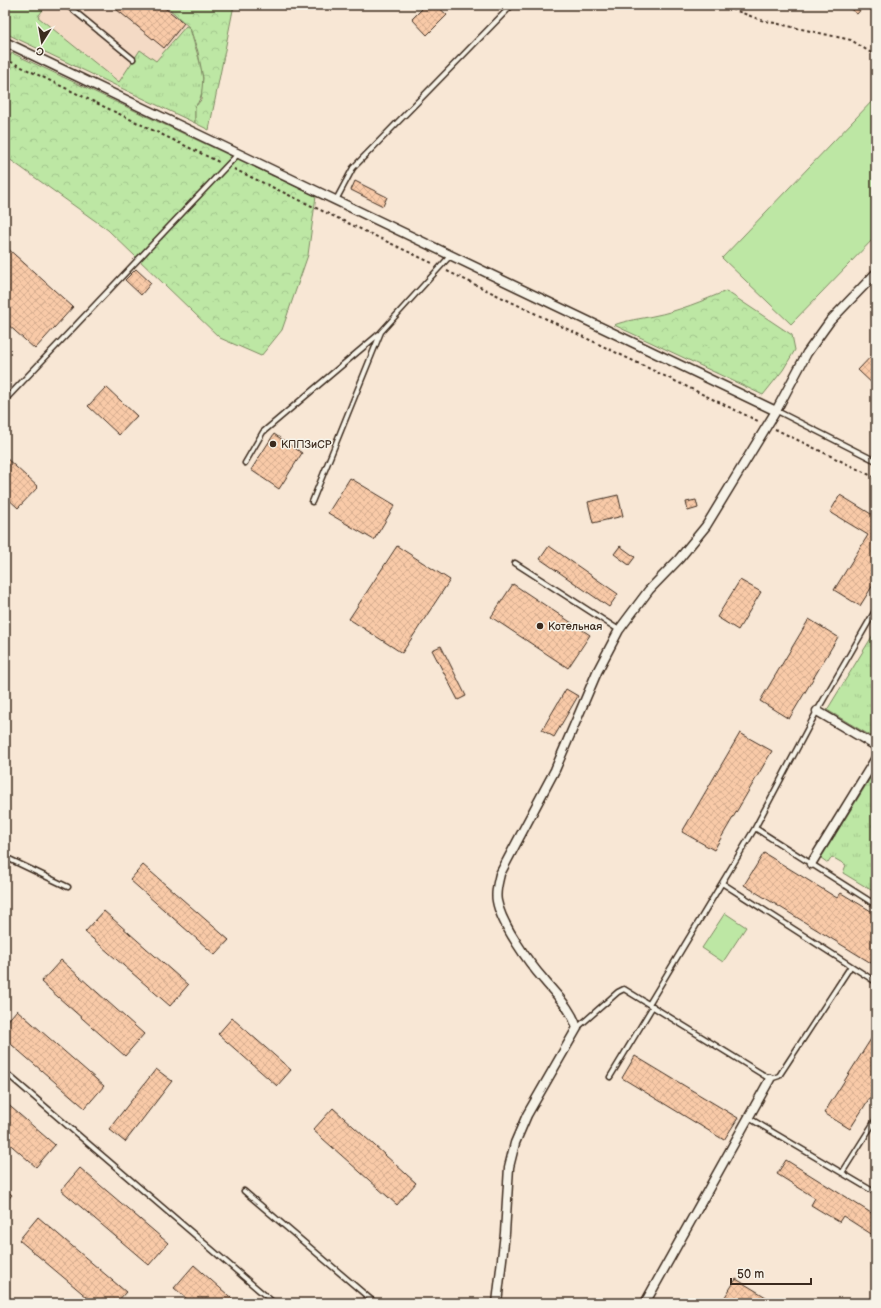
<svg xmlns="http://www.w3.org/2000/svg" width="881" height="1308" font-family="'Balsamiq Sans',sans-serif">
	<defs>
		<pattern id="grass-tufts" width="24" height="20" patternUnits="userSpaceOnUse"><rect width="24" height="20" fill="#bde7a4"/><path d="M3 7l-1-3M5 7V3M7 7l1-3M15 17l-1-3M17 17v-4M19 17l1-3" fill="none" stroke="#a3c68d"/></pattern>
		<pattern id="forest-crowns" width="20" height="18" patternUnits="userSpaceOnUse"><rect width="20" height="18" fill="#bde7a4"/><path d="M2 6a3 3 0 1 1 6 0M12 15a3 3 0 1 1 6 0" fill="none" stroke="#a3c68d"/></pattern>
		<pattern id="building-cross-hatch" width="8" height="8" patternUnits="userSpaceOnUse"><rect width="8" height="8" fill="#f9caa8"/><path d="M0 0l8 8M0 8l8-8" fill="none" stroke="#d6ae90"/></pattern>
	</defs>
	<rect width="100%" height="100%" fill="#f8e7d5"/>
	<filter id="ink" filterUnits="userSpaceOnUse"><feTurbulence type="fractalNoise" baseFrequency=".025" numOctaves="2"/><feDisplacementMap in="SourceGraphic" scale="8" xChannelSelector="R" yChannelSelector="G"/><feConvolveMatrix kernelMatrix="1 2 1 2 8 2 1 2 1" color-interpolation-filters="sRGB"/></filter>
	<g filter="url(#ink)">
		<path fill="#f4dac5" d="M 5,5 L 234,5 L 209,130 L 5,34 Z"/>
		<path fill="url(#grass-tufts)" stroke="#7c8861" d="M 5,5 L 46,5 L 38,17 L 119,82 L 140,50 L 156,61 L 186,26 L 190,28 C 195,52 213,84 195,107 L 195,123 L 5,33 Z
			M 876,630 L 876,739 L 827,710 Z
			M 876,769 L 876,893 L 843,873 L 846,865 L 832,857 L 828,863 L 821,858 Z"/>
		<path fill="url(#forest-crowns)" stroke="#7c8861" d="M 165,5 L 234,5 L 209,130 L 195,123 L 195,107 L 201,100 L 203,78 L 198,52 L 190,28 Z
			M 12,53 L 316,196 L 308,255 L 282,330 L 261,356 L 220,338 L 108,230 L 5,156 L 5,63 Z
			M 726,291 L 792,335 L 795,350 L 783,370 L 763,395 L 614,325 C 627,320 640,319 653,316 C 679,311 702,301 726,291 Z"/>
		<path fill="#bde7a4" stroke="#7c8861" d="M 876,97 L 876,236 L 791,324 L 722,258 Z
			M 725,913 L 746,927 L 723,962 L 702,948 Z"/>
		<path fill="url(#building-cross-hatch)" stroke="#3b2a1e" d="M 111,5 L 161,5 L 184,23 L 164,48 Z
			M 426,5 L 436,5 L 447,15 L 427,35 L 412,19 Z
			M 845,5 L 865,5 L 857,14 Z
			M 355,181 L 387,197 L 383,206 L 351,190 Z
			M 5,246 L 73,307 L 35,349 L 5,322 Z
			M 136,269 L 151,283 L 141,295 L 125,280 Z
			M 876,351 L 876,387 L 858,370 Z
			M 106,387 L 137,416 L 119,435 L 88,406 Z
			M 274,434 L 302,453 L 279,489 L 251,470 Z
			M 5,457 L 38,487 L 18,508 L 5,496 Z
			M 350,478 L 395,505 L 374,540 L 328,513 Z
			M 618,495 L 623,516 L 593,523 L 588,502 Z
			M 840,495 L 876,517 L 876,580 L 860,606 L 834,590 L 868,535 L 830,512 Z
			M 696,500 L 698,508 L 688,511 L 686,502 Z
			M 397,546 L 450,580 L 402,653 L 349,619 Z
			M 549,546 L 618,594 L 609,607 L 540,559 Z
			M 620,546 L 635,557 L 629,565 L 614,554 Z
			M 740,580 L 761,592 L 738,630 L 717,617 Z
			M 513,584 L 590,635 L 568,668 L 491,617 Z
			M 809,619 L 838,637 L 789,719 L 760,701 Z
			M 441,646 L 466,696 L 458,700 L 432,650 Z
			M 566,689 L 578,696 L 554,737 L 542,730 Z
			M 740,733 L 772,751 L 714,850 L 682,832 Z
			M 764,853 L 837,898 L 841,893 L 876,914 L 876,966 L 744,885 Z
			M 143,865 L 229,940 L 215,955 L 130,880 Z
			M 104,911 L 188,985 L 170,1006 L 85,932 Z
			M 61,960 L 144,1034 L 125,1056 L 41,982 Z
			M 17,1010 L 104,1086 L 85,1108 L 5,1039 L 5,1024 Z
			M 232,1018 L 291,1070 L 277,1086 L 218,1034 Z
			M 876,1031 L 876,1088 L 850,1129 L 824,1113 Z
			M 635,1056 L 738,1118 L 724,1140 L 622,1078 Z
			M 156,1069 L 172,1081 L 125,1142 L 109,1129 Z
			M 5,1102 L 55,1145 L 36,1167 L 5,1140 Z
			M 333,1108 L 416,1183 L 397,1205 L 313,1130 Z
			M 786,1160 L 876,1216 L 876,1237 L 843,1216 L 839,1222 L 811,1205 L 815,1198 L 777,1174 Z
			M 80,1168 L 168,1243 L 149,1265 L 61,1190 Z
			M 5,1189 L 12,1195 L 5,1203 Z
			M 38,1217 L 126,1292 L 116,1303 L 94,1303 L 19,1240 Z
			M 194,1265 L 237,1303 L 192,1303 L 174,1288 Z
			M 736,1279 L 776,1303 L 728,1303 L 723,1300 Z"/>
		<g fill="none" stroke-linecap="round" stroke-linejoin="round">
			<defs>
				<path id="lane" d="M 67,5 L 133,59
					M 336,200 L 353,168 L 512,5
					M 5,400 L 238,154
					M 777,411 L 876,461
					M 245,463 L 263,432 L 379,334
					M 312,502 L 381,332 L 451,255
					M 515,563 L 619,630
					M 755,828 L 876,905
					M 5,857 L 68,887
					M 722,883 L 876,982
					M 649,1004 L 755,828 L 817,711 L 876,609
					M 577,1028 L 618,992 L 624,989 L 770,1079 L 779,1076 L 851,966
					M 5,1072 L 274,1303
					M 610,1077 L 653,1006
					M 749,1118 L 876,1193
					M 842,1173 L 876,1119
					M 244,1191 L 375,1303"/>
				<path id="street" d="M 5,42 L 776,411
					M 817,711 L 876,746
					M 811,864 L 876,758
					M 497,1303 L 505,1233 L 509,1167 L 515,1143 L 527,1115 L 577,1028 C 571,1008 557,996 544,980 C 529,963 501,924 497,901 C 495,892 498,883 500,874 L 555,770 L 597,672 L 619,630 L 649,590 L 679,559 L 706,526 L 776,411 L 807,353 L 830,321 L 876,273
					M 645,1303 L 770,1079"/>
			</defs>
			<use href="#lane" stroke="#3b2a1e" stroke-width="7"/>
			<use href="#street" stroke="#3b2a1e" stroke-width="11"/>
			<path stroke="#3b2a1e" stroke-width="2" stroke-dasharray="3 3" stroke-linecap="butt" d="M 721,5 L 761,20 L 851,40 L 876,56
				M 5,59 L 221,163
				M 234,169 L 434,264
				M 447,271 L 760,422
				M 775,429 L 876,478"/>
			<use href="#lane" stroke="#f7f3e8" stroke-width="4"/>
			<use href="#street" stroke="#f7f3e8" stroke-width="8"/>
		</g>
	</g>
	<g fill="#3b2a1e" stroke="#f7f3e8" stroke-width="1.5">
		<circle cx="273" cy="444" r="4"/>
		<circle cx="540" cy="626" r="4"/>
	</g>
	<g text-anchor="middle" stroke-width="3" stroke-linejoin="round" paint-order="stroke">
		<g font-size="11" fill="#3b2a1e" stroke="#f7f3e8" text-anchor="start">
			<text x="281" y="448">КППЗиСР</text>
			<text x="548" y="630">Котельная</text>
		</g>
	</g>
	<rect width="881" height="1308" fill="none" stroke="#f7f3e8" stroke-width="20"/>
	<rect x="10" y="10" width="861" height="1288" fill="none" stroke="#3b2a1e" stroke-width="1.5" filter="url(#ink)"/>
	<g transform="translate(42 42) rotate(191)" stroke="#f7f3e8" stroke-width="3" paint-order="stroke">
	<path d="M0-3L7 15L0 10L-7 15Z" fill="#3b2a1e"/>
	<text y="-6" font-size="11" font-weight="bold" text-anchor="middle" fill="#3b2a1e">С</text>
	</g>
	<path d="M731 1278v6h80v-6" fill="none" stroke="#3b2a1e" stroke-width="2"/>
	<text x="737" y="1278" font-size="12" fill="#3b2a1e" stroke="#f7f3e8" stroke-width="3" paint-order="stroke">50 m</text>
</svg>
